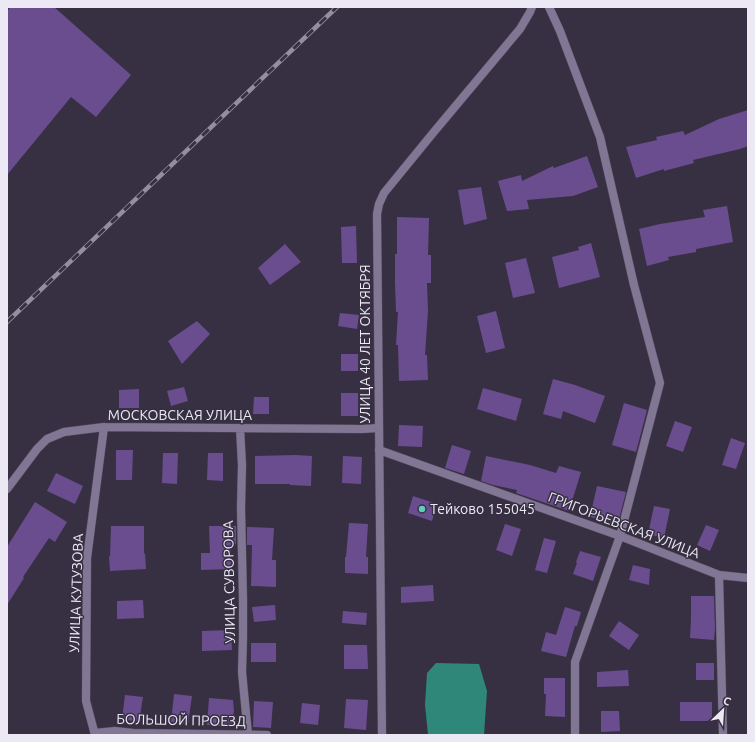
<svg xmlns="http://www.w3.org/2000/svg" width="755" height="742" font-family="Ubuntu,sans-serif">
	<rect width="100%" height="100%" fill="#373042"/>
	<path fill="#2e8779" d="M 436,663 L 479,664 L 487,691 L 484,735 L 428,735 L 425,705 L 427,673 Z"/>
	<path fill="#6a4d8f" d="M 10,7 L 54,7 L 131,75 L 96,117 L 71,97 L 7,175 L 7,12 Z
		M 748,110 L 748,146 L 740,149 L 693,160 L 694,163 L 664,171 L 664,169 L 636,178 L 626,147 L 657,140 L 656,137 L 683,131 L 685,135 L 719,119 Z
		M 587,156 L 598,187 L 573,196 L 527,200 L 529,209 L 507,211 L 498,181 L 521,175 L 522,181 L 553,166 L 554,168 Z
		M 481,187 L 487,219 L 464,225 L 458,190 Z
		M 727,206 L 733,242 L 696,249 L 696,252 L 668,257 L 669,260 L 647,266 L 639,229 L 660,224 L 705,217 L 703,210 Z
		M 397,217 L 429,218 L 428,255 L 431,255 L 431,283 L 427,283 L 428,311 L 425,355 L 427,355 L 428,380 L 399,381 L 398,345 L 396,345 L 398,312 L 396,312 L 395,283 L 395,254 L 397,254 Z
		M 356,226 L 357,263 L 342,263 L 341,227 Z
		M 591,243 L 600,277 L 559,288 L 552,257 L 579,250 L 578,247 Z
		M 285,244 L 301,262 L 270,285 L 258,268 Z
		M 526,258 L 535,293 L 513,298 L 505,263 Z
		M 496,311 L 505,348 L 486,353 L 477,316 Z
		M 340,313 L 359,315 L 357,329 L 338,326 Z
		M 197,321 L 210,334 L 182,364 L 168,341 Z
		M 341,354 L 358,354 L 358,371 L 341,371 Z
		M 553,379 L 575,385 L 605,396 L 595,423 L 563,411 L 561,419 L 543,414 Z
		M 184,387 L 188,401 L 171,406 L 167,391 Z
		M 483,388 L 522,399 L 516,421 L 477,409 Z
		M 139,389 L 139,408 L 119,408 L 119,390 Z
		M 341,393 L 358,393 L 358,416 L 341,416 Z
		M 254,397 L 269,397 L 269,414 L 253,414 Z
		M 624,403 L 647,410 L 636,452 L 612,445 Z
		M 675,421 L 692,427 L 683,452 L 666,446 Z
		M 399,425 L 423,426 L 422,447 L 398,446 Z
		M 731,438 L 745,443 L 736,469 L 722,465 Z
		M 452,445 L 471,451 L 464,474 L 445,468 Z
		M 116,450 L 133,450 L 132,480 L 116,480 Z
		M 163,453 L 178,453 L 177,484 L 162,483 Z
		M 208,453 L 223,453 L 223,481 L 207,480 Z
		M 296,455 L 312,456 L 311,486 L 290,485 L 290,484 L 255,484 L 255,456 Z
		M 343,456 L 362,457 L 361,484 L 342,483 Z
		M 486,456 L 530,465 L 556,473 L 559,466 L 581,472 L 569,511 L 516,493 L 517,490 L 493,485 L 481,481 Z
		M 56,473 L 83,486 L 75,504 L 47,491 Z
		M 597,486 L 626,492 L 618,523 L 590,517 Z
		M 413,496 L 437,504 L 432,521 L 408,513 Z
		M 35,502 L 67,522 L 55,542 L 49,538 L 23,577 L 24,578 L 7,605 L 7,547 Z
		M 654,506 L 670,509 L 664,538 L 648,534 Z
		M 349,523 L 368,524 L 366,557 L 368,557 L 368,574 L 345,573 L 345,557 L 346,557 Z
		M 505,524 L 521,529 L 512,556 L 496,550 Z
		M 706,525 L 719,530 L 710,551 L 697,545 Z
		M 111,526 L 144,526 L 144,554 L 145,553 L 146,569 L 110,571 L 109,556 L 110,556 Z
		M 209,526 L 236,526 L 236,544 L 231,544 L 231,569 L 201,570 L 201,553 L 210,553 Z
		M 247,527 L 274,528 L 272,560 L 276,560 L 276,587 L 251,586 L 252,545 L 247,545 Z
		M 544,538 L 556,541 L 547,573 L 535,570 Z
		M 580,551 L 601,557 L 593,581 L 573,574 L 577,563 L 576,562 Z
		M 633,565 L 650,569 L 649,585 L 629,580 Z
		M 433,585 L 434,601 L 401,603 L 401,587 Z
		M 691,596 L 714,596 L 715,629 L 714,640 L 690,638 L 691,620 Z
		M 143,600 L 144,618 L 117,619 L 117,601 Z
		M 275,605 L 276,620 L 254,622 L 252,607 Z
		M 565,607 L 581,612 L 577,626 L 575,626 L 566,657 L 541,651 L 546,632 L 556,635 Z
		M 343,611 L 367,613 L 366,625 L 342,623 Z
		M 619,621 L 639,635 L 629,650 L 609,636 Z
		M 231,630 L 232,650 L 202,651 L 202,631 Z
		M 251,643 L 276,643 L 276,662 L 251,662 Z
		M 344,645 L 367,645 L 368,669 L 344,669 Z
		M 696,663 L 714,663 L 714,680 L 696,680 Z
		M 628,670 L 629,686 L 597,687 L 597,672 Z
		M 544,678 L 565,678 L 565,717 L 545,716 L 546,694 L 544,694 Z
		M 174,694 L 192,696 L 188,724 L 171,722 Z
		M 125,695 L 143,697 L 139,722 L 122,719 Z
		M 209,698 L 233,700 L 234,710 L 232,727 L 207,725 Z
		M 346,699 L 368,700 L 366,730 L 344,728 Z
		M 254,701 L 273,702 L 271,728 L 253,727 Z
		M 680,702 L 712,702 L 712,721 L 680,721 Z
		M 302,703 L 320,705 L 318,725 L 300,723 Z
		M 601,711 L 619,711 L 620,731 L 601,732 Z"/>
	<g fill="none" stroke-linecap="round" stroke-linejoin="round">
		<defs>
			<path id="minor" d="M 549,7 L 560,31 L 600,137 L 634,285 L 660,383 L 620,536 L 575,662 L 575,735
				M 240,428 L 242,465 L 241,508 L 243,600 L 243,637 L 242,672 L 248,735
				M 379,450 L 620,536 L 719,575 L 748,578
				M 7,489 L 37,449 L 47,439 L 64,432 L 104,427 L 362,429 L 378,428
				M 719,575 L 723,735
				M 95,733 L 115,731 L 133,733 L 267,735
				M 95,735 L 86,701 L 87,558 L 104,427"/>
			<path id="tertiary" d="M 382,735 L 377,214 L 379,204 L 384,193 L 433,133 L 520,29 L 530,12 L 532,7"/>
		</defs>
		<use href="#minor" stroke="#544d5e" stroke-width="9"/>
		<use href="#tertiary" stroke="#544d5e" stroke-width="9"/>
		<use href="#minor" stroke="#827695" stroke-width="8"/>
		<use href="#tertiary" stroke="#827695" stroke-width="8"/>
		<defs>
			<path id="rail" d="M 7,322 L 337,7"/>
		</defs>
		<use href="#rail" stroke="#948e9d" stroke-width="4.5"/>
		<use href="#rail" stroke="#373042" stroke-width="3" stroke-dasharray="9" stroke-linecap="butt"/>
	</g>
	<circle fill="#5ccebb" stroke="#373042" stroke-width="1.5" cx="422" cy="509" r="4"/>
	<g text-anchor="middle" stroke-width="3" stroke-linejoin="round" paint-order="stroke">
		<g font-size="14" fill="#ece8f4" stroke="#373042">
			<text transform="translate(365 344) rotate(-90)" y="5">УЛИЦА 40 ЛЕТ ОКТЯБРЯ</text>
			<text x="180" y="420">МОСКОВСКАЯ УЛИЦА</text>
			<text transform="translate(624 525) rotate(21)" y="5">ГРИГОРЬЕВСКАЯ УЛИЦА</text>
			<text transform="translate(229 582) rotate(-91)" y="5">УЛИЦА СУВОРОВА</text>
			<text transform="translate(76 593) rotate(-88)" y="5">УЛИЦА КУТУЗОВА</text>
			<text transform="translate(181 720) rotate(1)" y="5">БОЛЬШОЙ ПРОЕЗД</text>
		</g>
		<g font-size="14" fill="#ece8f4" stroke="#373042" text-anchor="start">
			<text x="430" y="514">Тейково 155045</text>
		</g>
	</g>
	<rect width="755" height="742" fill="none" stroke="#ece8f4" stroke-width="16"/>
	<g transform="translate(723 710) rotate(25)" stroke="#373042" stroke-width="3" paint-order="stroke">
	<path d="M0-3L7 15L0 10L-7 15Z" fill="#ece8f4"/>
	<text y="-6" font-size="11" font-weight="bold" text-anchor="middle" fill="#ece8f4">С</text>
	</g>
</svg>
